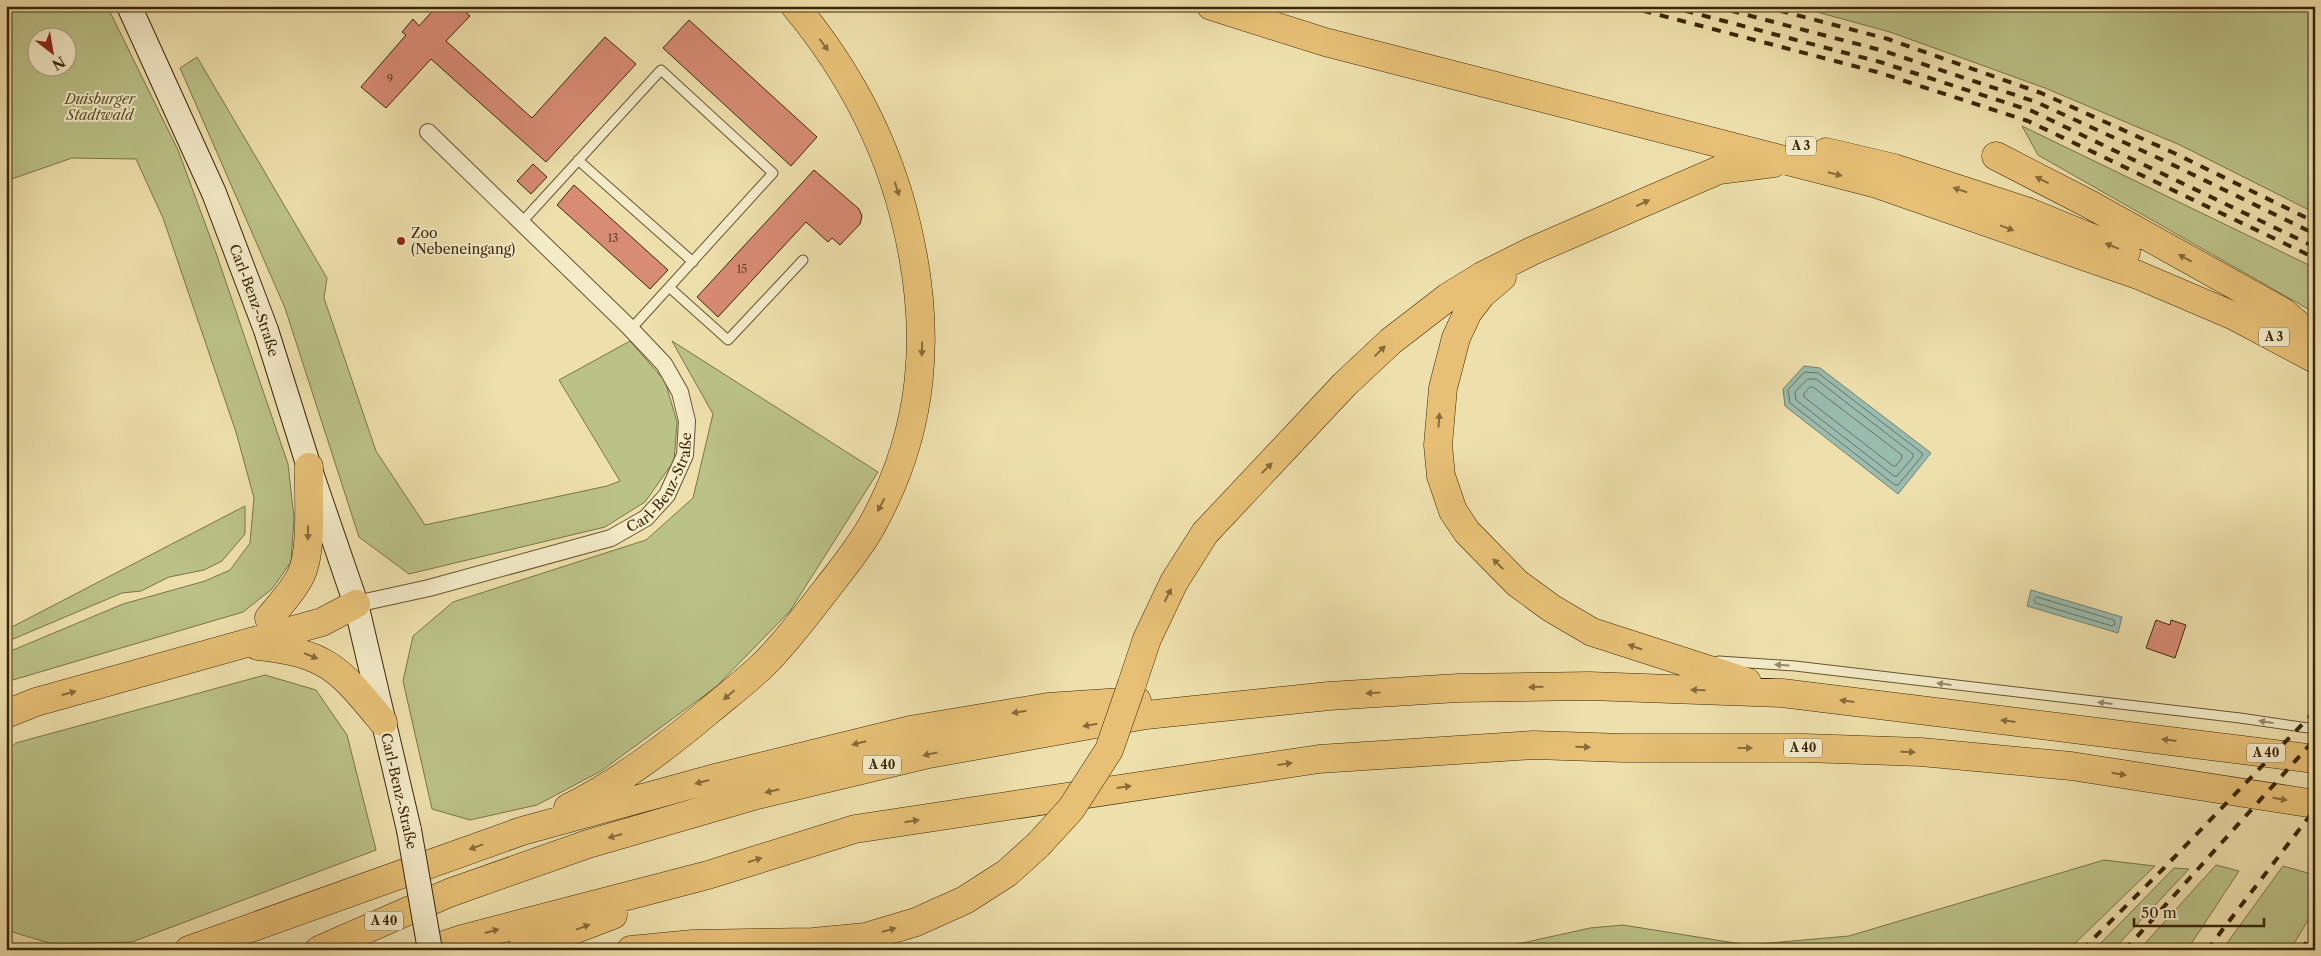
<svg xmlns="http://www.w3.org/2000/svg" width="2321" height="956" font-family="'Libre Caslon Text',serif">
	<rect width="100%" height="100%" fill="#eee0ac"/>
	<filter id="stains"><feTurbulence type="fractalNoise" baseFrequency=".004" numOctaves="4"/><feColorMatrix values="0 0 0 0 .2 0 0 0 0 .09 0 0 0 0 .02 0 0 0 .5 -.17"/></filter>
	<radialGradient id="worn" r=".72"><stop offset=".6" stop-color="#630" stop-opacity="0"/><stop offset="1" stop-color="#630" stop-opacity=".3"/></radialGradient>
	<path fill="#bbc288" stroke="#7a7448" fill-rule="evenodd" d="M 6,6 L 107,6 L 178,150 L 216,253 L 288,464 L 294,518 L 291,562 L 272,589 L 243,612 L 6,682 L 6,653 L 123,604 L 205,581 L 230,570 L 250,543 L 254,498 L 236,432 L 163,218 L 136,159 L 72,158 L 6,181 ZM 38,38 L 68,38 L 68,68 L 38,68 Z
		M 1795,6 L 2315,6 L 2315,213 L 2180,145 L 2045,88 L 1890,32 Z
		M 197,57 L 327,278 L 324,298 L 376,451 L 425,525 L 607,486 L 620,481 L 559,380 L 630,341 L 665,381 L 677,422 L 674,461 L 645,502 L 605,527 L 409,574 L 359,537 L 285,308 L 180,68 Z
		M 2022,126 L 2315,268 L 2315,313 L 2038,155 Z
		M 672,341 L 878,472 L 790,611 L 716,687 L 601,771 L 537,805 L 470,820 L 432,809 L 403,681 L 413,636 L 453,602 L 646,540 L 693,498 L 713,414 Z
		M 245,506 L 245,534 L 222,561 L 204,570 L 169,577 L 141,591 L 122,593 L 6,642 L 6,630 Z
		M 265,675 L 316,690 L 347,735 L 376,850 L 132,942 L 52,944 L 6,930 L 6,752 L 16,743 Z
		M 2104,860 L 2155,866 L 2068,950 L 1491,950 L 1590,928 L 1623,925 L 1747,945 L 1849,936 Z
		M 2216,865 L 2239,871 L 2187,950 L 2139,950 Z
		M 2283,866 L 2315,875 L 2315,909 L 2290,950 L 2222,950 Z
		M 2174,868 L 2189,869 L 2113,950 L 2094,950 Z"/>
	<path fill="#9abcb0" stroke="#74806c" d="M 1804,366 L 1820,368 L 1931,453 L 1898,494 L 1785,406 L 1783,389 Z
		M 2031,590 L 2122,617 L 2118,633 L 2027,606 Z"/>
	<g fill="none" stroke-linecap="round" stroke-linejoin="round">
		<path stroke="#6a715c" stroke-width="1" d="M 1805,372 L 1818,373 L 1922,453 L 1922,456 L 1898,485 L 1895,485 L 1790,403 L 1788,390 Z
			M 1808,379 L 1816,379 L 1913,454 L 1913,457 L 1897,476 L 1894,476 L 1796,400 L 1795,392 Z
			M 1810,387 L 1813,387 L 1902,455 L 1902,458 L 1896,466 L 1893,466 L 1804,397 L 1804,394 Z
			M 2037,597 L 2114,620 L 2115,624 L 2112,626 L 2036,603 L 2034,600 Z"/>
	</g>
	<path fill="#d88b75" stroke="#3a2607" d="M 437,6 L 459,6 L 470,16 L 446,41 L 532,118 L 605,37 L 636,64 L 546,162 L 431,59 L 386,108 L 361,87 L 406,35 L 402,32 L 413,19 L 419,26 Z
		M 689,20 L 817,137 L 791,166 L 663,48 Z
		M 533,164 L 547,177 L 531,194 L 517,181 Z
		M 814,170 L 859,209 L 862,216 L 860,224 L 840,245 L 832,238 L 828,242 L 806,222 L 718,317 L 697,297 Z
		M 574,185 L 668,270 L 650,289 L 557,205 Z
		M 2156,620 L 2170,625 L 2171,620 L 2186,625 L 2175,658 L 2146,648 Z"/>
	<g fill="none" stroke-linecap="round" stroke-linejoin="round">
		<defs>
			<path id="service" d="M 578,160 L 693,262
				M 521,223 L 661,70 L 773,173 L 631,329
				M 670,288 L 728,340 L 803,260
				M 1719,661 L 1795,666 L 2240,718 L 2315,729"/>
			<g id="minor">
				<path id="s1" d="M 356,604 L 429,588 L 611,538 L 646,518 L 667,495 L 685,455 L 687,421 L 680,392 L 664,364 L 627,325 L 428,132"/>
			</g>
			<g id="secondary">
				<path id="s2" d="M 129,6 L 214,193 L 266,330 L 309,467 L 356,604 L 409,830"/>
			</g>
			<path id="motorway" d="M 1211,6 L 1325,42 L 1877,184 L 2138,275 L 2234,316 L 2315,359
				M 1826,152 L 1894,168 L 2026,211 L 2126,252
				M 1996,156 L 2091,205 L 2283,312 L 2315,339
				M 1502,277 L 1482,294 L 1468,312 L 1456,338 L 1443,388 L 1438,445 L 1441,476 L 1453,511 L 1467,532 L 1517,583 L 1551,608 L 1592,632 L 1747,682
				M 269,618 C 280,605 293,591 301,575 C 313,550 308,496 309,467
				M 258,646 C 328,653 340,670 383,722
				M 1132,684 L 1147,639 L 1174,582 L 1205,533 L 1345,384 L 1391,341 L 1448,297 L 1482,276 L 1532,251 L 1719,170 L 1774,163
				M 6,714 L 36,702 L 322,622 L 356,604
				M 568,808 C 619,783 666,747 709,711 C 728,695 748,680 765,663 C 787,641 806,615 825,591 C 841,570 858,550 871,527 C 925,431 932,333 907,227 C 888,145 849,71 795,6
				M 189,950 L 522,831 L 719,777 L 910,730 L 1048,707 L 1137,701
				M 319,950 L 449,893 L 588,844 L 753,796 L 929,754 L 1146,715 L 1329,696 L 1458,688 L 1589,686 L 1782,693 L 2315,759
				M 429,950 L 462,939 L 708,875 L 855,829 L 1319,759 L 1534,745 L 1624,748 L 1805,748 L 1921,752 L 2071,766 L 2315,804
				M 521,950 L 613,915
				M 631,950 L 693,944 L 813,942 L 866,937 L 916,922 L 965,900 L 1007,873 L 1038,845"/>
		</defs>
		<use href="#service" stroke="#675430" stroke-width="11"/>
		<use href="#minor" stroke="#675430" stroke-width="18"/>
		<use href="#secondary" stroke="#3a2607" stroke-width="26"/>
		<use href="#motorway" stroke="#3a2607" stroke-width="29"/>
		<use href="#service" stroke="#f4ebc9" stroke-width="9"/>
		<use href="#minor" stroke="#f4ebc9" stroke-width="16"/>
		<use href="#secondary" stroke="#f4ebc9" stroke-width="24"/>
		<use href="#motorway" stroke="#e7c076" stroke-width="28"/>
		<path stroke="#3a2607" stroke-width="4" stroke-dasharray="9 9" stroke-linecap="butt" d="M 1625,6 L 1877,72 L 2028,121 L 2315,258
			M 1667,6 L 1880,62 L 2032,111 L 2315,247
			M 1713,6 L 1884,51 L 2036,102 L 2167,162 L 2315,234
			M 1762,6 L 1888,39 L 2041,93 L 2174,153 L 2315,222
			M 2082,950 L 2163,869 L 2315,711
			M 2125,950 L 2315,739
			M 2207,950 L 2315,809
			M 2302,950 L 2315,927"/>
		<defs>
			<path id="secondary-bridge" d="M 409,830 L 430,950"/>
			<path id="motorway-bridge" d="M 1038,845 L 1071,809 L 1109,750 L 1132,684"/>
		</defs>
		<use href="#secondary-bridge" stroke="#3a2607" stroke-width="26" stroke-linecap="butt"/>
		<use href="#motorway-bridge" stroke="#3a2607" stroke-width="29" stroke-linecap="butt"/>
		<use href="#secondary-bridge" stroke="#f4ebc9" stroke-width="24"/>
		<use href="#motorway-bridge" stroke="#e7c076" stroke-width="28"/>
	</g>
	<defs><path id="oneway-solid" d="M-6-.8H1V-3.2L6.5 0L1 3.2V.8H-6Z" transform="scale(1.25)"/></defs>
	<g fill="#886b39">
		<use href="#oneway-solid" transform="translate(824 45) rotate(54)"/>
		<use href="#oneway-solid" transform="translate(1835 174) rotate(14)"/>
		<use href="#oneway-solid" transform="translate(2042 180) rotate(-153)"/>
		<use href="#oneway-solid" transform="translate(897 189) rotate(73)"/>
		<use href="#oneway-solid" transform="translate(1960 190) rotate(-162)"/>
		<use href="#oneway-solid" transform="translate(1643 203) rotate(-25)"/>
		<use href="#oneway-solid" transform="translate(2007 228) rotate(20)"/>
		<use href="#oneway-solid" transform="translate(2112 246) rotate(-158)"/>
		<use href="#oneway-solid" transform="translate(2185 258) rotate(-151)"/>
		<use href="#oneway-solid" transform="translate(922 349) rotate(91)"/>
		<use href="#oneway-solid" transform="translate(1380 351) rotate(-44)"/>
		<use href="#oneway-solid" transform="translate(1439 420) rotate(-86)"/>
		<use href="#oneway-solid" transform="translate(1267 468) rotate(-44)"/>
		<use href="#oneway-solid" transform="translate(881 505) rotate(117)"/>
		<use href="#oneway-solid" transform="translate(308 533) rotate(91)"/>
		<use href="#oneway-solid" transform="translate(1498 564) rotate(-135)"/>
		<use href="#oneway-solid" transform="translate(1168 595) rotate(-64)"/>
		<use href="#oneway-solid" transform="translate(1635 647) rotate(-161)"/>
		<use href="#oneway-solid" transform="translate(311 656) rotate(22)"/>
		<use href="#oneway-solid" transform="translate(1536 687) rotate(179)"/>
		<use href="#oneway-solid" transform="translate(1698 690) rotate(-178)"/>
		<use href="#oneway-solid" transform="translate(69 693) rotate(-15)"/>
		<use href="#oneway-solid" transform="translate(1373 693) rotate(176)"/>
		<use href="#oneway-solid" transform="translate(729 695) rotate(139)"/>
		<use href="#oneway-solid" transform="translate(1847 701) rotate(-173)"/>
		<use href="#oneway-solid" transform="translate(1019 712) rotate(171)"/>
		<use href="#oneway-solid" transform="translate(2008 721) rotate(-173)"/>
		<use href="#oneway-solid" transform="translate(1090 725) rotate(170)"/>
		<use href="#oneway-solid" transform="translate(2169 740) rotate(-173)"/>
		<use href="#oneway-solid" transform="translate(859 743) rotate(166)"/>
		<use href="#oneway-solid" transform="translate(1583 747) rotate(2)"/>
		<use href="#oneway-solid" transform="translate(1745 748)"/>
		<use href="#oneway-solid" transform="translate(1908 752) rotate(2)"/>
		<use href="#oneway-solid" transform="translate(930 754) rotate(168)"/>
		<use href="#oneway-solid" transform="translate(1285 764) rotate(-8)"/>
		<use href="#oneway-solid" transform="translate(2119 774) rotate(9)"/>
		<use href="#oneway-solid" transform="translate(702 782) rotate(165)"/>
		<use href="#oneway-solid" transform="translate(1124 787) rotate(-8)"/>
		<use href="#oneway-solid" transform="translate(772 791) rotate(167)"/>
		<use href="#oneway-solid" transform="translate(2280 799) rotate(9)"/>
		<use href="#oneway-solid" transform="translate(912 821) rotate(-9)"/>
		<use href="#oneway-solid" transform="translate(615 836) rotate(164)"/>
		<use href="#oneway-solid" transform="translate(476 847) rotate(160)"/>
		<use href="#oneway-solid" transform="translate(755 860) rotate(-17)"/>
		<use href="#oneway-solid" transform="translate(583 927) rotate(-20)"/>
		<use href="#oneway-solid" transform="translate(889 930) rotate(-16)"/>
		<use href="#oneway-solid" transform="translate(492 931) rotate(-15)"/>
	</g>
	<g fill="#978868">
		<use href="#oneway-solid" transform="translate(1782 665) rotate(-176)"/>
		<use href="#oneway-solid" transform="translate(1944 684) rotate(-173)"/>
		<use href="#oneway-solid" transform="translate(2105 703) rotate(-173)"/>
		<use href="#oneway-solid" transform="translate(2266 722) rotate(-172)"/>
	</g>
	<circle fill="#8f2418" stroke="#f4ebc9" stroke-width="2" cx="401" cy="241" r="5"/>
	<g text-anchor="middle" stroke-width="4" stroke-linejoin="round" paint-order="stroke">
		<g font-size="11" fill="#623f22">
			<text x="390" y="83">9</text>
			<text x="613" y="242">13</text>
			<text x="742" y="273">15</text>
		</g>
		<g fill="#f4ebc9" stroke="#726141" stroke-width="1">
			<rect x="1786" y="136.5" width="30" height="19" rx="4"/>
			<rect x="2259" y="327.5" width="30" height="19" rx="4"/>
			<rect x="1784" y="738.5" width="38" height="19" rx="4"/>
			<rect x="2247" y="743.5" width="38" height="19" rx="4"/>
			<rect x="863" y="755.5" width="38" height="19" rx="4"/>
			<rect x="365" y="911.5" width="38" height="19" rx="4"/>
		</g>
		<g font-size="12" font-weight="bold" fill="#3a2607">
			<text x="1801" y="150">A 3</text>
			<text x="2274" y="341">A 3</text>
			<text x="1803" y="752">A 40</text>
			<text x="2266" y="757">A 40</text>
			<text x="882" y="769">A 40</text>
			<text x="384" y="925">A 40</text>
		</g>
		<g font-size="14" font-style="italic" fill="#5a4d27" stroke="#f4ebc9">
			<text x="100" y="104">Duisburger<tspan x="100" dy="16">Stadtwald</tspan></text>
		</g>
		<g font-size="14" fill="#3a2607" stroke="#f4ebc9" text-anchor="start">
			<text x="411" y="238">Zoo<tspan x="411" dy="16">(Nebeneingang)</tspan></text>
		</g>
		<g font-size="14" fill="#3a2607" stroke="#f4ebc9">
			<text dy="5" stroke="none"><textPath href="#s2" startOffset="320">Carl-Benz-Straße</textPath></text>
			<text dy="5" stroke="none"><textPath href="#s1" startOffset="342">Carl-Benz-Straße</textPath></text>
			<text transform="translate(399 791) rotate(77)" y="5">Carl-Benz-Straße</text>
		</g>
	</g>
	<rect width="2321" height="956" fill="none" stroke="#eee0ac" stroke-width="25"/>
	<rect x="8" y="8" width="2306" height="941" fill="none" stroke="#3a2607" stroke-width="2.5"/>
	<rect x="12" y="12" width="2296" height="931" fill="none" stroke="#3a2607"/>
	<g transform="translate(52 52) rotate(149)"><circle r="24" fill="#f4ebc9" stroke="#aa9c7b"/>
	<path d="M0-4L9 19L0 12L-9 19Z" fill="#8f2418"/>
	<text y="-8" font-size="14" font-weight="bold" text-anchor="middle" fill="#3a2607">N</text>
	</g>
	<path d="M2134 918v8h130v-8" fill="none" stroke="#3a2607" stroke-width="2.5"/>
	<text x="2141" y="918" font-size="15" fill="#3a2607" stroke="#f4ebc9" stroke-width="4" paint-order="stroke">50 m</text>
	<rect width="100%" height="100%" filter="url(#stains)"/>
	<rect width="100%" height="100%" fill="url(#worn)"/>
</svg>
